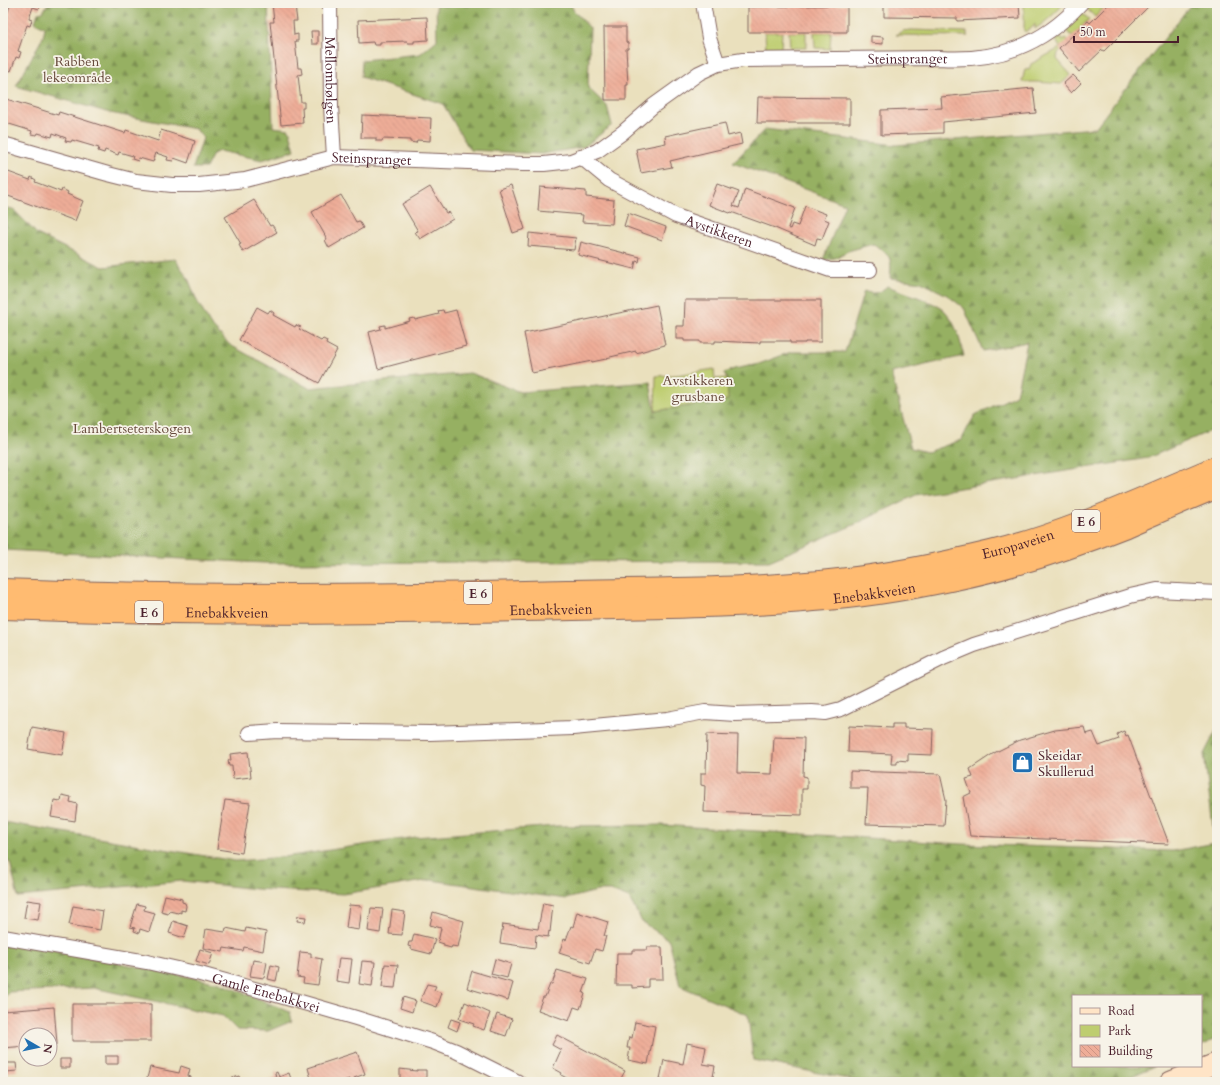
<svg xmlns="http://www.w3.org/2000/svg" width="1220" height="1085" font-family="Cardo,serif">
	<defs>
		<pattern id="forest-firs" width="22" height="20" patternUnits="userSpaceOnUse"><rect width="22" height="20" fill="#96b062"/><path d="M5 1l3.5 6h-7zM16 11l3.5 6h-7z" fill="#7c8f51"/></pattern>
		<pattern id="building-back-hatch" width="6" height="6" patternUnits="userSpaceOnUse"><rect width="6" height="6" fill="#eead98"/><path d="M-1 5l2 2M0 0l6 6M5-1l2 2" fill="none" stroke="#ce9483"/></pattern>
	</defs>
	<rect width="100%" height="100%" fill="#f7f3e8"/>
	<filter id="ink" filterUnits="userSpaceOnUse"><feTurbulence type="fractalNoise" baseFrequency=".025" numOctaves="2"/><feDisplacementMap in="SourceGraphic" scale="8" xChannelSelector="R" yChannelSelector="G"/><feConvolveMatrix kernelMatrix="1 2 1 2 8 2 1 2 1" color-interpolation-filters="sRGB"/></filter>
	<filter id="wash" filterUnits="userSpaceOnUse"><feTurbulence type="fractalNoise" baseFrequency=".012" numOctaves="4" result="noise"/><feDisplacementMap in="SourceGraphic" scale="16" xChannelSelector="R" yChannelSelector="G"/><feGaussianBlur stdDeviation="0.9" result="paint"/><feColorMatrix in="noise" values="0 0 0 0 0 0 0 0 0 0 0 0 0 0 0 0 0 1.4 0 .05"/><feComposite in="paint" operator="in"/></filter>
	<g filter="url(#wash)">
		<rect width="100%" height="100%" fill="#eae0bd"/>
		<path fill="#becd6f" stroke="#84764d" d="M 1024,3 L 1061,3 L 1064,4 C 1055,13 1046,22 1035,29 L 1035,24 C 1032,28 1029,32 1024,31 Z
			M 1091,3 L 1108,3 L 1095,17 L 1087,9 Z
			M 1081,13 L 1089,19 L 1073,36 L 1072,35 L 1070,35 L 1065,29 Z
			M 911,30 L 967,32 L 967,36 L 968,36 L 896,35 L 902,31 Z
			M 765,32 L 782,32 L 781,49 L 766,49 Z
			M 789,32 L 806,32 L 806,48 L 790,48 Z
			M 814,32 L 831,32 L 830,49 L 815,48 Z
			M 1060,34 L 1062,35 L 1060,37 L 1062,40 L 1065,38 L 1069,42 L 1058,53 L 1057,59 L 1071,75 L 1061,84 L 1036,82 L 1022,82 L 1025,69 L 1029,70 L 1031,64 L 1060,48 L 1055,38 Z
			M 714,369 L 715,379 L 727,378 L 729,400 L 655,411 L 656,376 L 676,375 Z"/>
		<path fill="url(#forest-firs)" stroke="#706846" d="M 48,3 L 268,3 L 273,127 L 289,129 L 295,150 L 262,160 L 219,151 L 213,154 L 206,168 L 193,168 L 203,138 L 196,129 L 110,113 L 16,86 L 43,37 L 45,27 L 35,22 L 38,13 L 43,12 Z
			M 436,3 L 570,3 L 574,11 L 590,28 L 588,88 L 607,106 L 612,125 L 584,147 L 542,154 L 470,150 L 443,104 L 361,77 L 362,60 L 420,54 L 437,40 Z
			M 1192,3 L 1217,3 L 1217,428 L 1148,458 L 916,495 L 856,524 L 769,561 L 264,563 L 3,550 L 3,207 L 13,209 L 37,234 L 103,267 L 175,259 L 188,278 L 197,301 L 210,324 L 230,345 L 309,388 L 470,373 L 520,392 L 650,382 L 655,411 L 728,400 L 727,378 L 724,373 L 734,369 L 759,364 L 791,352 L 845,352 L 864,291 C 873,295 880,293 887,286 C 900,291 936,302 945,311 C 956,323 960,340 964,356 L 891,373 L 911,448 L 927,452 L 961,440 L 975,415 L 1016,395 L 1027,342 L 983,351 L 964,308 L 947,295 L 921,282 L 890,278 C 892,257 891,255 873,244 L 848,251 L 835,258 L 823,260 L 845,204 L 733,163 L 765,129 L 896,145 L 1095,128 Z
			M 1217,729 L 1217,1038 L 1201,1046 L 1201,996 L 1073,996 L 1073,1066 L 1155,1066 L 1118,1082 L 863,1082 L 753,1060 L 748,1015 L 680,986 L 669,940 L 642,922 L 629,898 L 611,891 L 597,891 L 566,899 L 431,880 L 343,894 L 256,889 L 182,881 L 18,897 L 10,862 L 3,861 L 3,822 L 235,861 L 284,857 L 415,837 L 556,826 L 661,825 L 962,844 L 1173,851 L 1215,843 L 1204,754 Z
			M 3,940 L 220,983 L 290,1012 L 292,1021 L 268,1031 L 237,1030 L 223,1016 L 94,988 L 9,992 L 3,999 Z"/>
		<g id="blocks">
			<path fill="url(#building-back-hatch)" d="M 11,3 L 42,3 L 39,9 L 33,7 L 29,19 L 32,20 L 30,26 L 27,25 L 18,51 L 21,52 L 19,58 L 16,57 L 11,71 L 3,68 L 3,25 Z
				M 272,3 L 298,3 L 298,6 L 295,6 L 297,21 L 293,21 L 294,35 L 298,34 L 298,41 L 295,41 L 298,68 L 301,68 L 302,74 L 298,75 L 301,102 L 304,102 L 304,108 L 302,108 L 303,123 L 281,125 L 270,22 L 274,22 Z
				M 884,3 L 1019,3 L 1020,18 L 957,21 L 957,18 L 884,17 Z
				M 1110,3 L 1152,3 L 1104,51 L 1102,50 L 1079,72 L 1059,48 L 1088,21 L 1090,23 Z
				M 847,5 L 847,32 L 748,32 L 748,7 Z
				M 427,17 L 428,40 L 414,41 L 414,43 L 408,43 L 407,41 L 380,42 L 380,45 L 374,45 L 373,42 L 359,43 L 358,20 Z
				M 604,27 L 626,27 L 626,42 L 628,43 L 628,49 L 626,49 L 628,85 L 626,85 L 626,100 L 605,100 Z
				M 311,31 L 318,31 L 318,44 L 312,44 Z
				M 871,36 L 883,37 L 883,44 L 871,43 Z
				M 1073,75 L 1081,83 L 1071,93 L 1063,84 Z
				M 1033,88 L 1036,113 L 943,122 L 943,133 L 881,135 L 881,110 L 942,108 L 941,97 Z
				M 758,97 L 850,98 L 850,123 L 757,123 Z
				M 3,98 L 58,115 L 59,112 L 125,133 L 126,130 L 158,141 L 161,130 L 195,141 L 188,163 L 174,158 L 173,161 L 167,160 L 168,157 L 156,153 L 153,162 L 139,158 L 138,161 L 132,159 L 133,156 L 119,152 L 118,155 L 105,150 L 104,153 L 98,151 L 99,148 L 72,140 L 71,142 L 65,141 L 66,138 L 53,133 L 52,137 L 38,133 L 37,135 L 31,134 L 32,131 L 6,123 L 5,125 L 3,125 Z
				M 362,115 L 431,118 L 430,141 L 417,140 L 416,143 L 410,142 L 410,140 L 383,139 L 382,141 L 376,141 L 376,138 L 361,138 Z
				M 725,123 L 728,136 L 740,133 L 742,144 L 670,161 L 672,167 L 641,173 L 636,149 L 666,143 L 665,136 Z
				M 3,170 L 30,180 L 31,177 L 36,180 L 35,182 L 61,192 L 62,189 L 68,192 L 67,194 L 83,201 L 75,221 L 3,194 Z
				M 717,184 L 739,192 L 733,206 L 739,208 L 745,189 L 795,208 L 788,228 L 790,229 L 792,224 L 798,226 L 805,206 L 826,214 L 824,219 L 829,221 L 822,239 L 817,238 L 815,245 L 775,228 L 731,212 L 730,213 L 709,205 Z
				M 511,185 L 525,229 L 513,233 L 499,189 Z
				M 430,187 L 446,213 L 449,212 L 453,219 L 420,239 L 415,232 L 418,231 L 402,204 Z
				M 540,187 L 586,191 L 586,197 L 614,200 L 612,224 L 582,222 L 583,215 L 538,211 Z
				M 341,195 L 356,222 L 359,221 L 363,228 L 329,248 L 325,240 L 327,239 L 312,212 Z
				M 254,200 L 270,226 L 272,225 L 277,232 L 243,252 L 239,245 L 241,244 L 225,217 Z
				M 628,213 L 666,227 L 662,240 L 624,226 Z
				M 529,233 L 576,238 L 574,250 L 528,246 Z
				M 581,242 L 640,257 L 639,262 L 636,261 L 634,269 L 578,255 Z
				M 685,300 L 821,300 L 821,342 L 805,342 L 805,343 L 790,343 L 790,341 L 760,341 L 760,343 L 715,341 L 715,343 L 700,343 L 700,341 L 684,341 L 684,339 L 676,339 L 676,326 L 684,326 Z
				M 657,305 L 665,345 L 636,353 L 636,351 L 606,358 L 606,359 L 592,362 L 592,361 L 532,373 L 524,333 Z
				M 257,307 L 268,313 L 270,310 L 274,313 L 273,315 L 295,327 L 296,325 L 301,327 L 299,329 L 321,341 L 323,339 L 327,341 L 326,344 L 337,350 L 319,383 L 239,340 Z
				M 443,310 L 444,313 L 456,310 L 466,346 L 378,369 L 369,332 L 381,329 L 380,326 L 385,325 L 385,328 L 410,321 L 409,319 L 414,318 L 415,320 L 439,314 L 438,311 Z
				M 892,724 L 904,724 L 904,728 L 933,729 L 932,755 L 908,754 L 908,761 L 897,760 L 897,764 L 891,764 L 892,754 L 848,752 L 849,726 L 892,728 Z
				M 32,727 L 66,733 L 62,755 L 28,749 Z
				M 1084,727 L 1086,734 L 1093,732 L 1099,746 L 1119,739 L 1117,734 L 1124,731 L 1126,736 L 1128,735 L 1169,844 L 970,836 L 963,797 L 971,793 L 966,779 L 973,777 L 970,769 L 994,753 L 1020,740 L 1055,730 Z
				M 707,734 L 738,735 L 737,773 L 772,774 L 774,737 L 804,738 L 803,776 L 807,777 L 807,789 L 802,789 L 802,815 L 704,812 L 705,786 L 701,785 L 701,773 L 706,773 Z
				M 248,752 L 251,777 L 233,779 L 232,766 L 229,766 L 228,760 L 231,760 L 230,754 Z
				M 850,771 L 940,774 L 946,800 L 944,826 L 866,824 L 868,788 L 850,788 Z
				M 62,795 L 71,797 L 70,802 L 77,804 L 75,821 L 51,817 L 54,800 L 61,801 Z
				M 225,800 L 250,803 L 242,853 L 217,849 Z
				M 165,895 L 182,899 L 182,902 L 185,903 L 186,906 L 185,911 L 181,910 L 181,913 L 179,912 L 178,913 L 169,911 L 168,914 L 161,912 Z
				M 27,900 L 41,902 L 38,920 L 24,918 Z
				M 543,903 L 553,905 L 550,932 L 549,931 L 548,937 L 536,935 L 535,948 L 500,943 L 503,924 L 538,929 Z
				M 137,904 L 145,906 L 144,910 L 155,913 L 149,932 L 140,929 L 139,933 L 134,931 L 135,928 L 130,927 Z
				M 349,905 L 362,906 L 359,930 L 346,928 Z
				M 73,906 L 103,911 L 100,930 L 69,925 Z
				M 371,908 L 383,909 L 380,933 L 368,931 Z
				M 392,910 L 405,912 L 402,935 L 389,934 Z
				M 433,912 L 464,921 L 458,947 L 452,946 L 451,948 L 444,946 L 444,944 L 438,942 L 441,928 L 430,925 Z
				M 577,912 L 608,922 L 604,936 L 606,936 L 602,951 L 595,949 L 590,963 L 559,953 L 564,939 L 566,940 L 571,926 L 573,927 Z
				M 298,916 L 306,917 L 305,922 L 297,921 Z
				M 173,921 L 188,926 L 184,938 L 169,933 Z
				M 226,928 L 245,932 L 246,928 L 266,932 L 263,951 L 244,947 L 243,951 L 224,948 L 223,952 L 203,948 L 206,929 L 225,932 Z
				M 414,934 L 435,939 L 431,954 L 411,949 L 411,947 L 408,946 L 409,942 L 412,942 Z
				M 647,947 L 662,947 L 663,979 L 648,979 L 648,987 L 632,988 L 632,985 L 616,985 L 617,953 L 632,953 L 632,950 L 647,950 Z
				M 200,949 L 213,953 L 209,965 L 196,961 Z
				M 300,952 L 311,953 L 311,957 L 322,959 L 318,985 L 303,983 L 304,978 L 297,977 Z
				M 339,958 L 352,959 L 349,983 L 336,981 Z
				M 495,959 L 511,964 L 507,978 L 491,974 Z
				M 253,960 L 267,962 L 264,978 L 250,976 Z
				M 362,961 L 375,962 L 372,986 L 359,984 Z
				M 385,964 L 398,965 L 395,988 L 382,987 Z
				M 271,965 L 279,967 L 276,981 L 268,979 Z
				M 557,970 L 588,979 L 583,993 L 585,994 L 580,1009 L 574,1007 L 569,1021 L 538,1010 L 543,997 L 545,997 L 550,984 L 552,984 Z
				M 472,971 L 513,983 L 508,1000 L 467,988 Z
				M 427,984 L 436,986 L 434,990 L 442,993 L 437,1007 L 420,1001 Z
				M 403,997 L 416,1001 L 412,1012 L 400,1008 Z
				M 465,1002 L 490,1013 L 484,1030 L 473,1026 L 474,1024 L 459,1019 Z
				M 72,1004 L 151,1004 L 151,1041 L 72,1041 Z
				M 54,1007 L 57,1044 L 50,1044 L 50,1035 L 26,1035 L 26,1046 L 3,1048 L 3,1011 Z
				M 497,1014 L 512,1019 L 506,1036 L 491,1031 Z
				M 451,1019 L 460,1022 L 457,1031 L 448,1027 Z
				M 635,1022 L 655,1026 L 648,1064 L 628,1060 L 630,1048 L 627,1048 L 629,1037 L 632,1038 Z
				M 557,1035 L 625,1071 L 619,1082 L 574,1082 L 561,1075 L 562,1073 L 553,1068 L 561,1050 L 552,1045 Z
				M 687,1043 L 706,1047 L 703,1064 L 715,1066 L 712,1082 L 694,1082 L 680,1079 L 680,1082 L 675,1082 L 660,1079 L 664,1060 L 683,1064 Z
				M 357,1052 L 365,1074 L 354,1078 L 355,1082 L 350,1082 L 349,1079 L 340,1082 L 312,1082 L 308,1068 Z
				M 105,1056 L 118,1056 L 118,1064 L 105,1064 Z
				M 60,1059 L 70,1059 L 70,1068 L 60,1068 Z
				M 5,1063 L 16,1063 L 17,1071 L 6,1072 Z
				M 181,1066 L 190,1069 L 188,1076 L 191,1077 L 190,1082 L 146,1082 L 150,1067 L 179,1073 Z
				M 400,1069 L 417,1071 L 417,1070 L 426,1070 L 426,1082 L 400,1082 Z
				M 277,1072 L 279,1077 L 289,1073 L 292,1082 L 264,1082 L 276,1078 L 275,1073 Z
				M 239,1076 L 241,1082 L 220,1082 Z"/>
		</g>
	</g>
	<g filter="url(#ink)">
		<use href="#blocks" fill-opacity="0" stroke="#82635e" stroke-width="1"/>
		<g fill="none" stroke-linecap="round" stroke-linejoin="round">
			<defs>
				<g id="minor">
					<path id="s1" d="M 330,3 L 331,106 L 334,157"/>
					<path d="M 703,3 L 709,38 L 718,64"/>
					<path id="s2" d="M 3,144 L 108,174 L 136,181 L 172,185 L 199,185 L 245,180 L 334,157 L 523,164 L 544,164 L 571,161 L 597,151 L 622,133 L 653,106 L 699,73 L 718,64 L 743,60 L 939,58 C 996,62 1042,46 1081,3"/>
					<path id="s3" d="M 581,157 L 609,180 L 676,216 L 830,270 L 870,270"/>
					<path d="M 249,733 L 277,731 L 430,733 L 573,728 L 667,719 L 705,712 L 735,714 L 812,712 L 825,713 L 841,709 L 943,658 L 974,645 L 1130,596 L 1157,590 L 1217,593"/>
					<path id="s4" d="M 3,937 L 147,962 L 200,974 L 273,994 L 356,1018 L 433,1042 L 456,1051 L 518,1082"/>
				</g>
				<path id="secondary" d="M 1170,1082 L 1217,1063"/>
				<g id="trunk">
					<path id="s5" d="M 3,590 C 191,597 379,596 567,591 C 657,589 749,590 839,580 C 890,575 941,564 991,552 C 1067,534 1144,497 1217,467"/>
					<path id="s6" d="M 3,608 C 193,615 383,613 573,609 C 653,607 734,607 814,600 C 861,597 908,589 955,579 C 1013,567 1071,548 1126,526 C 1156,513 1187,499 1217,487"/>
				</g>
			</defs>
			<use href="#minor" stroke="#82635e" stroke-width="16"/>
			<use href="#secondary" stroke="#82635e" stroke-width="22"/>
			<use href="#trunk" stroke="#82635e" stroke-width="24"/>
			<use href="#minor" stroke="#fff" stroke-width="14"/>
			<use href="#secondary" stroke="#ffe4c6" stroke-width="20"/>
			<use href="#trunk" stroke="#ffbb71" stroke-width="22"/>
		</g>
	</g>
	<defs>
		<symbol id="shop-square" viewBox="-11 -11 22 22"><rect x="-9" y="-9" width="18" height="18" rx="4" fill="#1f6fb2" stroke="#f7f3e8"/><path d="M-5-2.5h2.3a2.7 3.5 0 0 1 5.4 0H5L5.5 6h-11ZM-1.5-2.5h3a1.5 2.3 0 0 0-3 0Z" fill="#fff"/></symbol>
	</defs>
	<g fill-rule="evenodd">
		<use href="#shop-square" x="1010" y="750" width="25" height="25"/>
	</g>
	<g text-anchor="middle" stroke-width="3.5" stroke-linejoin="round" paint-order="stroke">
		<g fill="#f7f3e8" stroke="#7e5f64" stroke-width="1">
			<rect x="1072" y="510" width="28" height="22" rx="3"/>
			<rect x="464" y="582" width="28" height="22" rx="3"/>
			<rect x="135" y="601" width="28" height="22" rx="3"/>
		</g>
		<g font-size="13" font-weight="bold" fill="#4a1f2b">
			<text x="1086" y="526">E 6</text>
			<text x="478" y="598">E 6</text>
			<text x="149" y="617">E 6</text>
		</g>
		<g font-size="14" fill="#4a1f2b" stroke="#f7f3e8">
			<text dy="5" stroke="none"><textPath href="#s2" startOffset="944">Steinspranget</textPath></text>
			<text dy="5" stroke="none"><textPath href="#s1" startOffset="77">Mellombølgen</textPath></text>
			<text dy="5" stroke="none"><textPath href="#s2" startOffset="377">Steinspranget</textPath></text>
			<text dy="5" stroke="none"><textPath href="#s3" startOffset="158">Avstikkeren</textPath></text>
			<text dy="5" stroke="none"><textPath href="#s5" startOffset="1019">Europaveien</textPath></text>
			<text dy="5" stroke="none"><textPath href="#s6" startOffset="872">Enebakkveien</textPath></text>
			<text dy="5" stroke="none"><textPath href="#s6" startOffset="548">Enebakkveien</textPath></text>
			<text dy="5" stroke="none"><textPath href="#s6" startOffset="224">Enebakkveien</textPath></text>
			<text dy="5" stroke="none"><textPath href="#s4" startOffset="269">Gamle Enebakkvei</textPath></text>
		</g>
		<g font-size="14" fill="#674a3c" stroke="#f7f3e8">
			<text x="77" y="66">Rabben<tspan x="77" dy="16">lekeområde</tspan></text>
			<text x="698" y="385">Avstikkeren<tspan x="698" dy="16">grusbane</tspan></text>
			<text x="132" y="433">Lambertseterskogen</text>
		</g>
		<g font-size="14" fill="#4a1f2b" stroke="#f7f3e8" text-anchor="start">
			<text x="1038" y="760">Skeidar<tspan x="1038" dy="16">Skullerud</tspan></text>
		</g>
	</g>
	<rect width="1220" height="1085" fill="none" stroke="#f7f3e8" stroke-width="16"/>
	<rect x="1072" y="995" width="130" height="72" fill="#f7f3e8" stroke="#b29e9c"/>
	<rect x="1080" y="1008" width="20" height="6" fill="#ffe4c6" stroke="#b29e9c"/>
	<text x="1108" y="1015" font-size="12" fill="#4a1f2b">Road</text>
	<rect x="1080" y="1025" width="20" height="12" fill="#becd6f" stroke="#b29e9c"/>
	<text x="1108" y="1035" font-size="12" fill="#4a1f2b">Park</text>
	<rect x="1080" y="1045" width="20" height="12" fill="url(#building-back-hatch)" stroke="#b29e9c"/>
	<text x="1108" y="1055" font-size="12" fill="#4a1f2b">Building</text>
	<g transform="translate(38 1047) rotate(99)"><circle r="19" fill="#f7f3e8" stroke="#b29e9c"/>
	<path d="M0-3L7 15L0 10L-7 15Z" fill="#1f6fb2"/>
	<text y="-6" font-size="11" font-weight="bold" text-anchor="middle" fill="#4a1f2b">N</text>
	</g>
	<path d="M1074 36v6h104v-6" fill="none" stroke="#4a1f2b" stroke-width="2"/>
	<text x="1080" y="36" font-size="12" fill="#4a1f2b" stroke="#f7f3e8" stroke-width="3" paint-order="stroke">50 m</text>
</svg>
